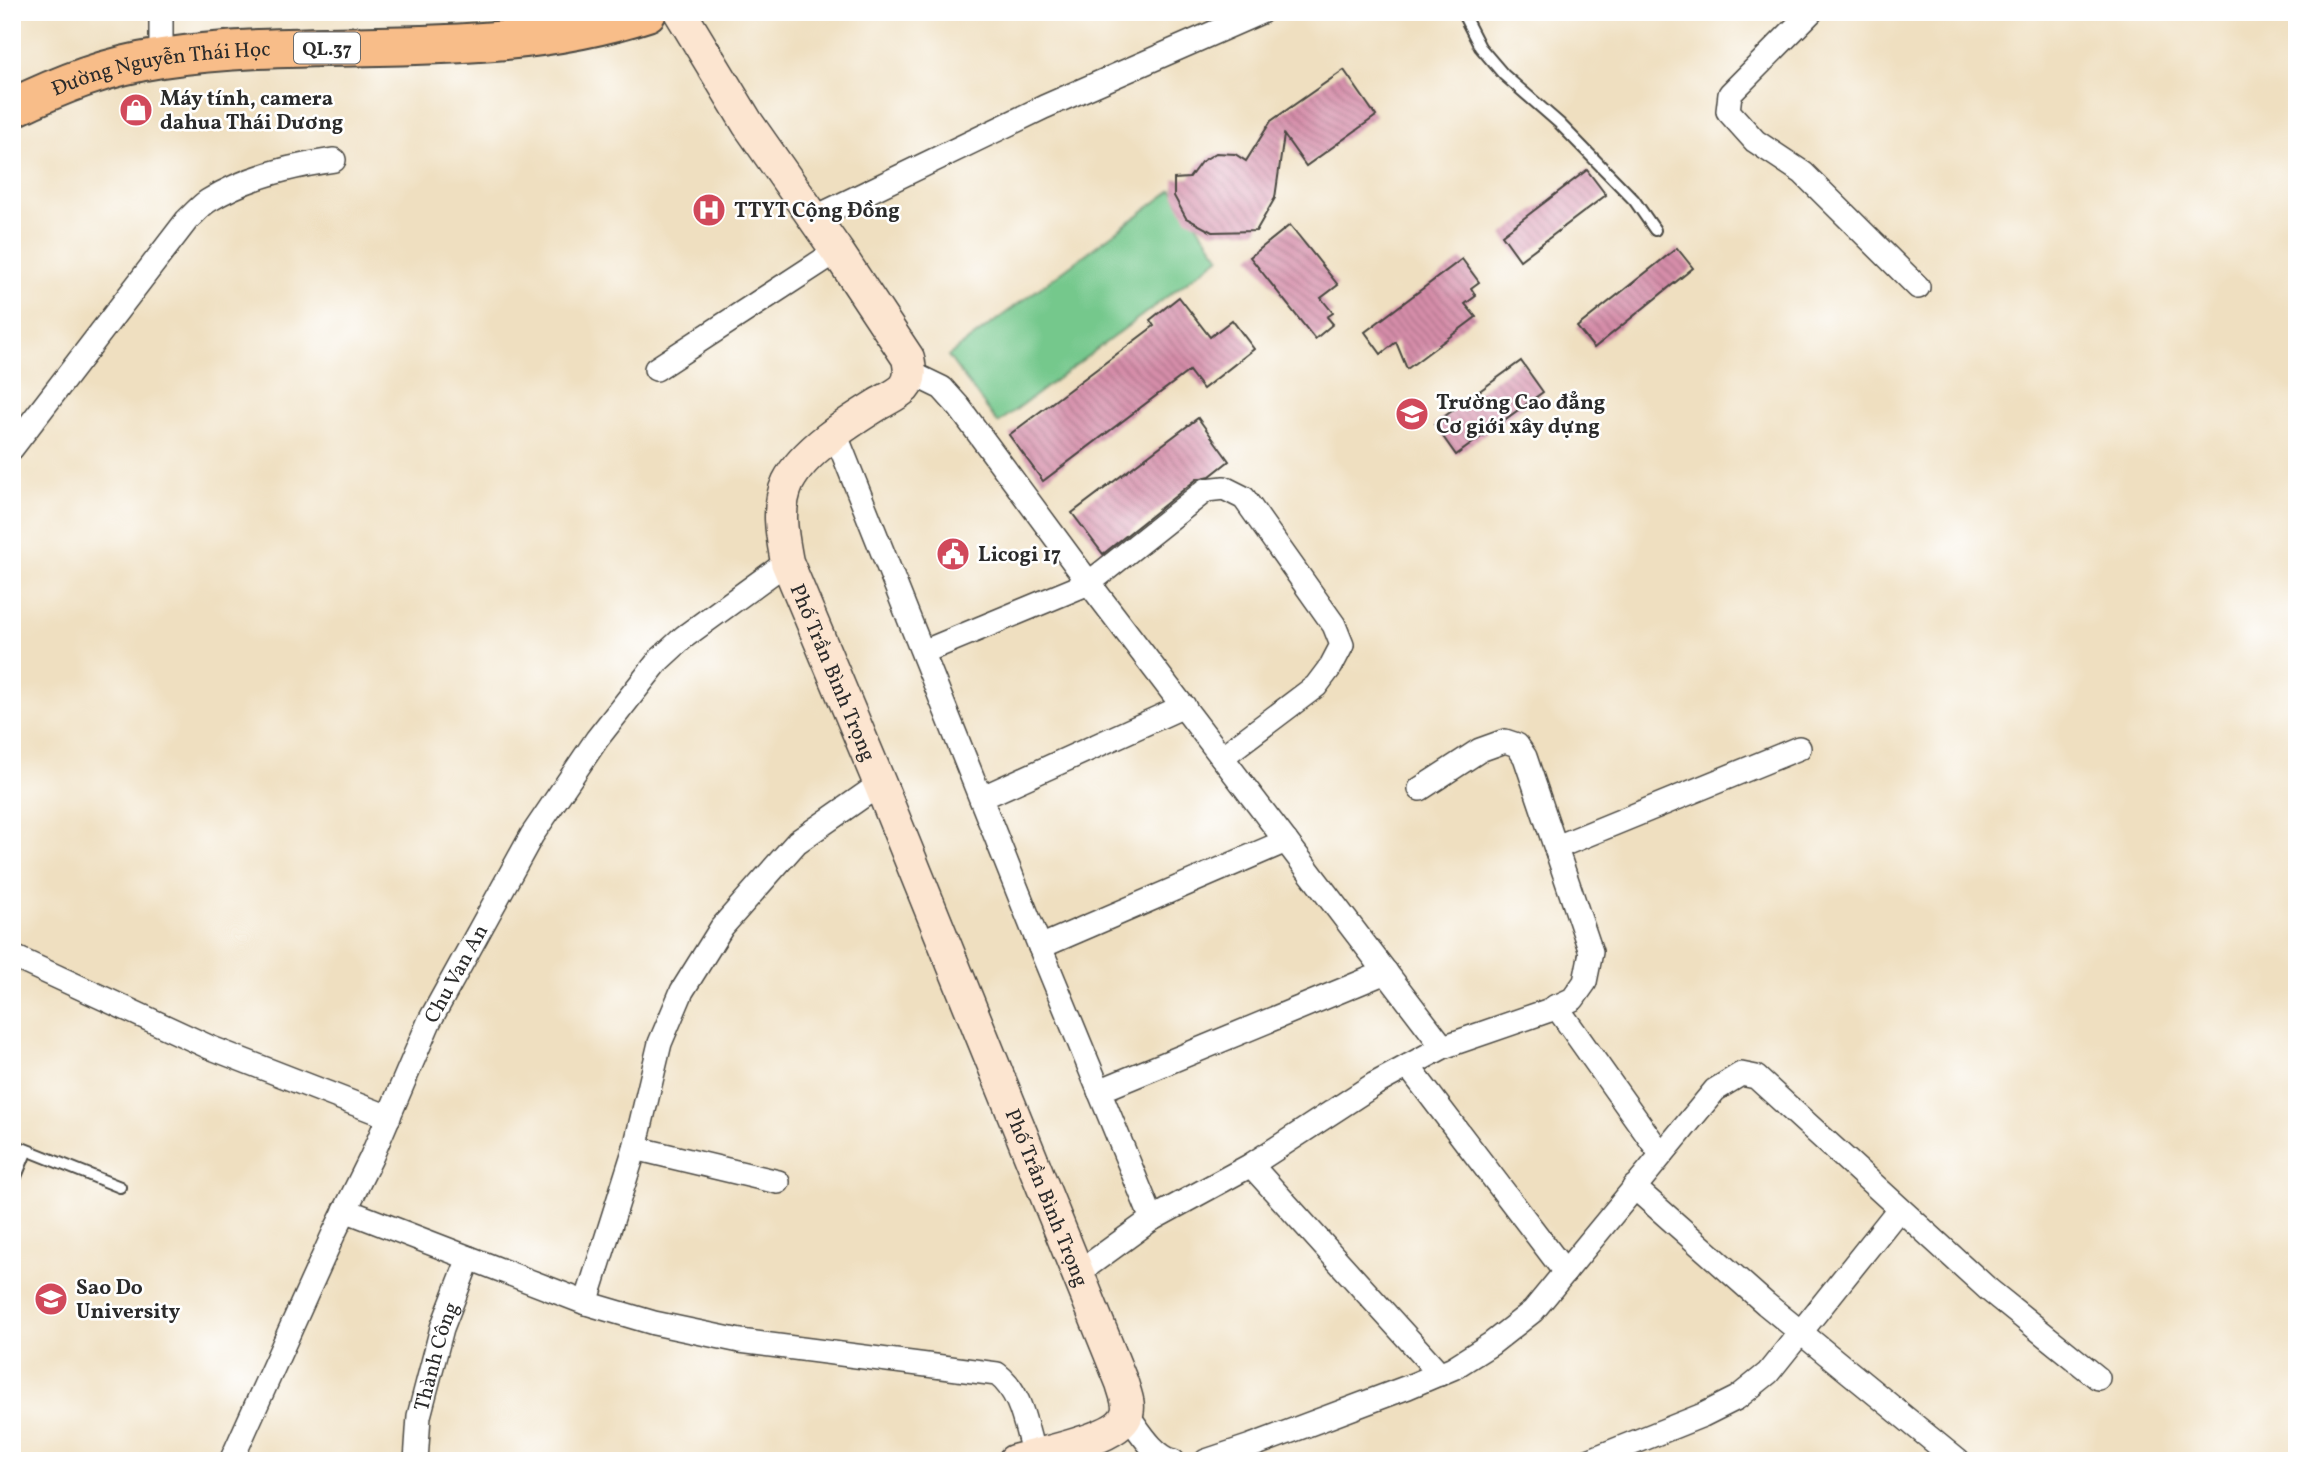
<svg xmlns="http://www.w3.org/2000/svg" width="2309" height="1473" font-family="Vollkorn,serif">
	<defs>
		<pattern id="building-back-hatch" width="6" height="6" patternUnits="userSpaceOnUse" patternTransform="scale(1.75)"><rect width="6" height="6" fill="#d58da9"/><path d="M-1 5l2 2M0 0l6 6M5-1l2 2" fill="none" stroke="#ad738a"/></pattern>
	</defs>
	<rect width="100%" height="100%" fill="#fff"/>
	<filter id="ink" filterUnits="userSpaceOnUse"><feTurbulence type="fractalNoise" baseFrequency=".0143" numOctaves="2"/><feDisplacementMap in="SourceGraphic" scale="14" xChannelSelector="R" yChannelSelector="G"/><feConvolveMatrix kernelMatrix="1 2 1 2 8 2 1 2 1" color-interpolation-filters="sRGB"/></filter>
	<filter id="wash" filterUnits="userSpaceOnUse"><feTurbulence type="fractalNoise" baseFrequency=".00686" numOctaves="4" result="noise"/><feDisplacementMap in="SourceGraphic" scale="28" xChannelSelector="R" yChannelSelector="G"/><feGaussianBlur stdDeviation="1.57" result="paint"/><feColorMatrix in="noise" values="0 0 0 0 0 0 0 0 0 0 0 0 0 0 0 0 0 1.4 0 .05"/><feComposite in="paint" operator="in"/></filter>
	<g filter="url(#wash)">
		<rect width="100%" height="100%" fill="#efdfc0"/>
		<path fill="#74c88c" stroke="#507a5c" stroke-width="2" d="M 1172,190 L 1220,257 L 998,423 L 948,356 Z"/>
		<g id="blocks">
			<path fill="url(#building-back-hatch)" d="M 1344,70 L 1376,116 L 1306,166 L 1284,135 L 1275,198 L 1256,231 L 1212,232 L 1186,218 L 1174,196 L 1174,179 L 1189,178 L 1201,162 L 1216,153 L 1235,154 L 1246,161 L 1271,121 Z
				M 1587,170 L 1606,195 L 1520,260 L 1502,235 Z
				M 1290,225 L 1338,285 L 1321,298 L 1333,313 L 1327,317 L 1333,324 L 1315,339 L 1250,257 Z
				M 1677,248 L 1693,268 L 1594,348 L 1577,327 Z
				M 1462,259 L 1479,282 L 1471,288 L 1476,296 L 1465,304 L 1476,317 L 1407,369 L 1396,342 L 1381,354 L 1365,332 Z
				M 1179,297 L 1210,337 L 1232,320 L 1254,349 L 1203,389 L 1189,371 L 1043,481 L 1009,435 L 1154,326 L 1150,320 Z
				M 1521,361 L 1543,392 L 1456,455 L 1434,424 Z
				M 1198,418 L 1229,461 L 1210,476 L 1197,479 L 1103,554 L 1072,513 Z"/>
		</g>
	</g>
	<g filter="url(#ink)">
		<use href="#blocks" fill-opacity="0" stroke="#484641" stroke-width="2"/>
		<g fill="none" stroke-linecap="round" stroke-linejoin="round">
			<defs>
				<path id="lane" d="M 1462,12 L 1480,47 L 1504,75 L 1559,123 L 1634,200 L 1655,230
					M 12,1144 L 120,1187
					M 12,1186 L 27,1150"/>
				<g id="street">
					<path d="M 161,12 L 161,58"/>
					<path d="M 1811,12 L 1730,94 L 1728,111 L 1755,141 L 1803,173 L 1918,287"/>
					<path d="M 814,218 L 1044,107 L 1261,12"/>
					<path d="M 656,369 L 837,251"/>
					<path d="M 911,373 L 942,388 L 959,407 L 1089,583 L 1443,1047"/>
					<path d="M 835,433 L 1040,947 L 1152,1219"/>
					<path d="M 12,448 L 187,220 C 194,214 200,206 208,201 C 246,177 291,166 334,160"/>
					<path d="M 923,652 L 1089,583 L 1206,490 L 1224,488 L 1244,498 L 1334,625 L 1342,645 L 1331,666 L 1316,686 L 1222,757"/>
					<path d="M 981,798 L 1184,706"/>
					<path d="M 1557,847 L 1799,748"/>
					<path d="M 1040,947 L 1286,841"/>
					<path d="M 12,956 L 209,1047 L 389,1117"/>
					<path d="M 1556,1006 L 1661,1154"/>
					<path d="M 1408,1066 L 1565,1272"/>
					<path d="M 1099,1091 L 1386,972"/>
					<path d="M 635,1148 L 778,1182"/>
					<path d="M 1251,1165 L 1440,1374"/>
					<path d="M 1634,1187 L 1766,1304 L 1958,1461"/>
					<path d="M 345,1210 L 586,1303 L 654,1323 L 740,1341 L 997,1374 C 1022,1393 1025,1426 1034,1455"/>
					<path d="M 1078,1273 L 1152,1219 L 1251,1165 L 1375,1084 L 1443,1047 L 1547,1011 L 1573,999 L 1585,982 L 1591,952 L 1525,757 L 1517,745 L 1505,741 L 1480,750 L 1420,789"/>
					<path d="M 586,1303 L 635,1148 L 660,1043 L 682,991 L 722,927 L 797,842 L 880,784"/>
					<path d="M 1127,1414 C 1139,1430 1153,1455 1173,1461"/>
					<path id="s1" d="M 231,1461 L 334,1233 L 371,1158 L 429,1022 L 532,835 L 597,739 L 659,660 L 684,637 L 787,562"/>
					<path id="s2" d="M 416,1461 L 419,1416 L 442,1328 L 469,1258"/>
					<path d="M 1206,1461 L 1251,1446 L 1408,1387 L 1453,1368 L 1491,1344 L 1533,1311 L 1715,1090 L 1741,1074 L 1756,1077 L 1989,1290 L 2098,1378"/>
					<path d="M 1588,1461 L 1703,1415 L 1737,1398 L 1768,1373 L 1899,1209"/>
				</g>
				<g id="secondary">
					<path id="s3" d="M 680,12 L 748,124 L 837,251 L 908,358 C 910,368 912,379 904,388 C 897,395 885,400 877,405 C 848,423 804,451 788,482 C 776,508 782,535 787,562 L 880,784 L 1122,1383 C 1125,1394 1131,1406 1126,1416 C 1116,1440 1040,1453 1014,1461"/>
				</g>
				<g id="highway">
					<path id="s4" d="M 12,108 C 62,84 107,66 162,58 C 323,34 490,64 647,12"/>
				</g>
			</defs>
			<use href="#lane" stroke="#484641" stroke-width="14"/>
			<use href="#street" stroke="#484641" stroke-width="26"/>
			<use href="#secondary" stroke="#484641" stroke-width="35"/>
			<use href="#highway" stroke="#484641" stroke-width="42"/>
			<use href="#lane" stroke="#fff" stroke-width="10"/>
			<use href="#street" stroke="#fff" stroke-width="23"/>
			<use href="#secondary" stroke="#fce5d0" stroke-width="32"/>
			<use href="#highway" stroke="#f8bd89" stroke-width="38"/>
		</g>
	</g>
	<defs>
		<symbol id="shop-disc" viewBox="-11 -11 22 22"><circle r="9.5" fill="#d1495b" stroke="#fff"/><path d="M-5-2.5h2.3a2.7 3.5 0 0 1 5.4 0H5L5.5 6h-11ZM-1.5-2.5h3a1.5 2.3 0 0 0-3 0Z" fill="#fff"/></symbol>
		<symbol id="hospital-disc" viewBox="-11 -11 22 22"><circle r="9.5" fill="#d1495b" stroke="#fff"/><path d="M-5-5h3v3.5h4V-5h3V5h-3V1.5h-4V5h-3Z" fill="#fff"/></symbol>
		<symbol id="university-disc" viewBox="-11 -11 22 22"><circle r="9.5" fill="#d1495b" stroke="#fff"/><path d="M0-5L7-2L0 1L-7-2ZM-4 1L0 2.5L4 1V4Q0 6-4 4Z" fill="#fff"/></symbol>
		<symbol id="civic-disc" viewBox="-11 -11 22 22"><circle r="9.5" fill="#d1495b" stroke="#fff"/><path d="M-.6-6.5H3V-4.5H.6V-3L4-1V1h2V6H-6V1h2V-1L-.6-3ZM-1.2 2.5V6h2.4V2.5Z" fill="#fff"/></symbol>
	</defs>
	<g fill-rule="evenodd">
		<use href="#shop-disc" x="117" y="91" width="38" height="38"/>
		<use href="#hospital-disc" x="690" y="191" width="38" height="38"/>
		<use href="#university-disc" x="1393" y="395" width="38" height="38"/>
		<use href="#civic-disc" x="934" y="535" width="38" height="38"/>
		<use href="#university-disc" x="32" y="1280" width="38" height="38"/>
	</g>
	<g text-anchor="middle" stroke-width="5" stroke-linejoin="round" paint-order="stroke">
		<rect fill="#fff" stroke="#6b6b6b" stroke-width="2" x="294" y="32.5" width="66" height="31" rx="5"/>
		<g font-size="19" font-weight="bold" fill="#2b2b2b">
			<text x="327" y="55">QL.37</text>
		</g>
		<g font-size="21" fill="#2b2b2b" stroke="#fff">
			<text dy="7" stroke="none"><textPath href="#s4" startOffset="156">Đường Nguyễn Thái Học</textPath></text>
			<text dy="7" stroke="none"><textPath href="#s3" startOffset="798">Phố Trần Bình Trọng</textPath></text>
			<text dy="7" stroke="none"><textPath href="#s1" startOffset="537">Chu Van An</textPath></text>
			<text dy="7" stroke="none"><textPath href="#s3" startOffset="1365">Phố Trần Bình Trọng</textPath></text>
			<text dy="7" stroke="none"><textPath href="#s2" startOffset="107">Thành Công</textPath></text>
		</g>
		<g font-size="21" font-weight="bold" fill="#2b2b2b" stroke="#fff" text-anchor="start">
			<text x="160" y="105">Máy tính, camera<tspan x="160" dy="24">dahua Thái Dương</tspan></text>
			<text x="734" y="217">TTYT Cộng Đồng</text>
			<text x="1436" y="409">Trường Cao đẳng<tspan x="1436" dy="24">Cơ giới xây dựng</tspan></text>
			<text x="978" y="561">Licogi 17</text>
			<text x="76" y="1294">Sao Do<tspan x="76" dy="24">University</tspan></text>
		</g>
	</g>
	<rect width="2309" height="1473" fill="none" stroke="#fff" stroke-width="42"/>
</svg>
